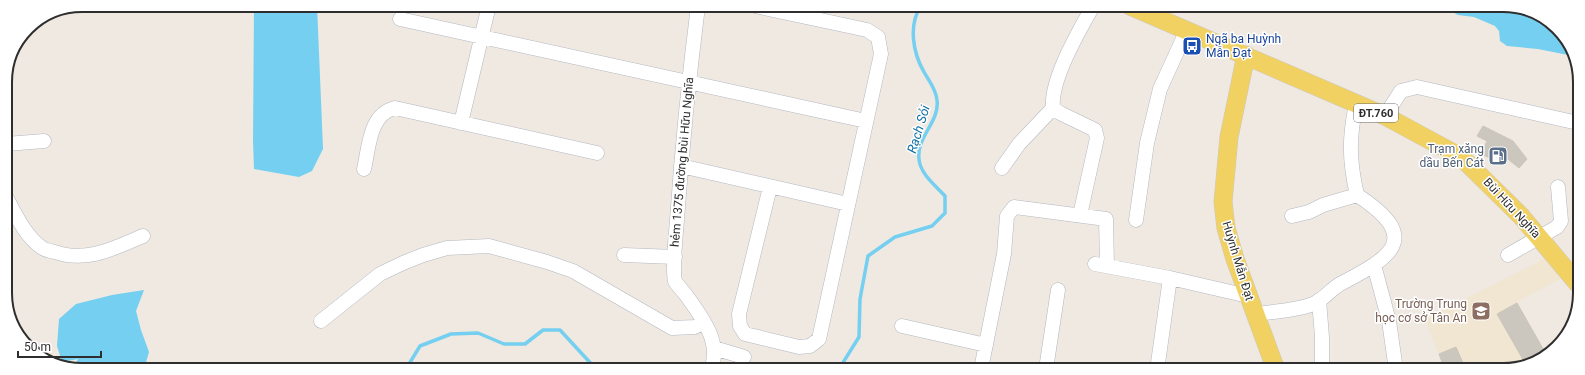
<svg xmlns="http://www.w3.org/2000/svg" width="1585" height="375" font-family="Roboto,sans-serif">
	<rect width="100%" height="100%" fill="#efe9e1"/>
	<path fill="#f0e6d1" d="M 1548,257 L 1564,277 L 1517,302 L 1546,354 L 1508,370 L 1445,370 L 1425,319 Z"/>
	<path fill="#75cff0" d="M 254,5 L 317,5 L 323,149 L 312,171 L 299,177 L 254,169 L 253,141 Z
		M 1363,6 L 1428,6 L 1416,13 L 1373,10 Z
		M 1442,6 L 1518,7 L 1558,28 L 1573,56 L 1538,49 L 1507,46 L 1500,41 L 1499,31 L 1495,26 L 1474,17 L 1458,15 Z
		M 144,290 L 136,311 L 141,330 L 149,352 L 144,369 L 73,368 L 78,359 L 62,362 L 57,346 L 59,319 L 76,304 L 112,295 Z"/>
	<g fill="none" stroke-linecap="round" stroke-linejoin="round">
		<path stroke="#75cff0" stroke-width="3.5" d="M 406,369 L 420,346 L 451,334 L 478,333 L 504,344 L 525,344 L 543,330 L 560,330 L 596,369
			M 839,369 L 859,337 L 860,299 L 868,256 L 895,237 L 932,226 L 945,213 L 945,196 C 936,186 920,174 919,159 C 916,137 940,122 937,100 C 936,89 929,81 924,72 C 913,53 908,25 921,6"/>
	</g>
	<path fill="#cbc7bf" stroke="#cbc5ba" d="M 1483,126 L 1513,141 L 1527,159 L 1519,168 L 1504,156 L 1501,163 L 1481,154 L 1487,141 L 1477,136 Z
		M 1517,303 L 1546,354 L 1525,363 L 1497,314 Z
		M 1456,347 L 1466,370 L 1445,370 L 1439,354 Z"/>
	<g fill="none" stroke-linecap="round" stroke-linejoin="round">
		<defs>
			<path id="minor" d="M 698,6 C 689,77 682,148 677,220 C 676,233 672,269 675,281 C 677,285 683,291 686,295 C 701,316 722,342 711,369
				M 755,6 L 867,30 L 878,37 L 881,54 L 819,339 L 810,346 L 799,347 L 745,334 L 740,326 L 739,314 L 770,187
				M 400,19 L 866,121
				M 1385,116 L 1401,91 L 1417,87 L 1578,123
				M 461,123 L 489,5
				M 6,144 L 44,141
				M 681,166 L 848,204
				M 1002,168 L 1019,144 L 1053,108
				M 364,169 C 369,148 369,114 395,108 L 597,153
				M 6,197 C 15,213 25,236 41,247 C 44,250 50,251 55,252 C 86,263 115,248 143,236
				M 1080,215 L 1097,138 L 1095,130 L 1060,113 L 1053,108 C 1050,80 1079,31 1093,6
				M 1292,216 L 1309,212 L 1323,205 L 1357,195
				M 1136,220 L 1147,143 L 1160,89 L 1187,30
				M 624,255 L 675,257
				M 1508,255 L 1557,227 L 1561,221 L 1558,187
				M 1095,264 L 1170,278 L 1248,296
				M 1374,265 L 1389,321 L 1396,370
				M 1319,300 L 1322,337 L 1322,370
				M 1256,314 C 1272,312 1299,310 1313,304 C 1323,300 1330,290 1340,284 C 1392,257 1423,238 1357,195 C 1349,160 1349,138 1356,104
				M 321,321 L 380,274 L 403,263 L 423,255 L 447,248 L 489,246 L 547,262 L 573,271 L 672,328 L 695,327 L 704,322
				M 902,326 L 986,345
				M 714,348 L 744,357
				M 981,369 L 1004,254 L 1007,216 L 1014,207 L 1106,219 L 1107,266
				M 1046,369 L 1058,290
				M 1157,370 L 1170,278"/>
			<path id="major" d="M 1130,6 L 1385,116 L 1461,157 L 1521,216 L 1578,284
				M 1246,55 L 1229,137 L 1223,202 L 1226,228 L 1235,259 L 1276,370"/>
		</defs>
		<use href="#minor" stroke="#b4b7c1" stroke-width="15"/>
		<use href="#major" stroke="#c9c9c9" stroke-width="19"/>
		<use href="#minor" stroke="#fff" stroke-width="14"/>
		<use href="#major" stroke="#f2d163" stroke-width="18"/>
	</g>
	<defs>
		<symbol id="bus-square" viewBox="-11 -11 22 22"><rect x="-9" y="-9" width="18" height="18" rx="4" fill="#1a4fb4" stroke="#fff"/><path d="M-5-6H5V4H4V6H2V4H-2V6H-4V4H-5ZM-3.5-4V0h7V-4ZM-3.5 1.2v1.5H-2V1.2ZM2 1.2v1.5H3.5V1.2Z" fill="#fff"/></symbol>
		<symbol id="fuel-square" viewBox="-11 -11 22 22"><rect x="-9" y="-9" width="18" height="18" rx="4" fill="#5c6f8a" stroke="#fff"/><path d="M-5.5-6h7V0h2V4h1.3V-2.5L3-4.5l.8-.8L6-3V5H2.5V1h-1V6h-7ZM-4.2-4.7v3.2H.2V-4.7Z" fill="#fff"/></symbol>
		<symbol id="school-square" viewBox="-11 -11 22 22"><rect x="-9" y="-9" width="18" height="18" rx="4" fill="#8d6e63" stroke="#fff"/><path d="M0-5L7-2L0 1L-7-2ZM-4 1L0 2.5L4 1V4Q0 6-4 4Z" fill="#fff"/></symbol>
	</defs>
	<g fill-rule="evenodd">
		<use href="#bus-square" x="1181" y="35" width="22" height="22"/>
		<use href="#fuel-square" x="1487" y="145" width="22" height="22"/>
		<use href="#school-square" x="1470" y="300" width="22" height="22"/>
	</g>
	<g text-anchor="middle" stroke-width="3" stroke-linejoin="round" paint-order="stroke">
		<rect fill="#fff" stroke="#6d6d6d" stroke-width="1" x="1354" y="104" width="44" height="18" rx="3"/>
		<g font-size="11" font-weight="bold" fill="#2e2e2e">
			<text x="1376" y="117">ĐT.760</text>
		</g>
		<g font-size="12" fill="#164399" stroke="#fff" text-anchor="start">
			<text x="1206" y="43">Ngã ba Huỳnh<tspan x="1206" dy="14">Mẫn Đạt</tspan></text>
		</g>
		<g font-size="12" fill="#4e5e75" stroke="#fff" text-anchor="end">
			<text x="1484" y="153">Trạm xăng<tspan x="1484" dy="14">dầu Bến Cát</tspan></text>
		</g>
		<g font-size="12" fill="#2e2e2e" stroke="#fff">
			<text transform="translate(682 162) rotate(-85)" y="4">hẻm 1375 đường bùi Hữu Nghĩa</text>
			<text transform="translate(1512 208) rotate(47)" y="4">Bùi Hữu Nghĩa</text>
			<text transform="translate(1238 261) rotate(73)" y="4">Huỳnh Mẫn Đạt</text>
		</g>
		<g font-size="12" fill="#785e54" stroke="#fff" text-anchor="end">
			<text x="1467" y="308">Trường Trung<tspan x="1467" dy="14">học cơ sở Tân An</tspan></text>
		</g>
		<g font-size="13" font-style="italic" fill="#0d6fa3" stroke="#fff">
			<text transform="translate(918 129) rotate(-73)" y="5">Rạch Sỏi</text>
		</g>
	</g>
	<path d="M0 0H1585V375H0ZM82 12H1503A70 70 0 0 1 1573 82V293A70 70 0 0 1 1503 363H82A70 70 0 0 1 12 293V82A70 70 0 0 1 82 12Z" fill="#fff" fill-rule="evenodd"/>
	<path fill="none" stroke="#2e2e2e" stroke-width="2" d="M82 12H1503A70 70 0 0 1 1573 82V293A70 70 0 0 1 1503 363H82A70 70 0 0 1 12 293V82A70 70 0 0 1 82 12Z"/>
	<path d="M18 351v6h83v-6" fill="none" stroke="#2e2e2e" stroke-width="2"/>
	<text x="24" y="351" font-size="12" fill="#2e2e2e" stroke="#ffffff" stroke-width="3" paint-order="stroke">50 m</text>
</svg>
